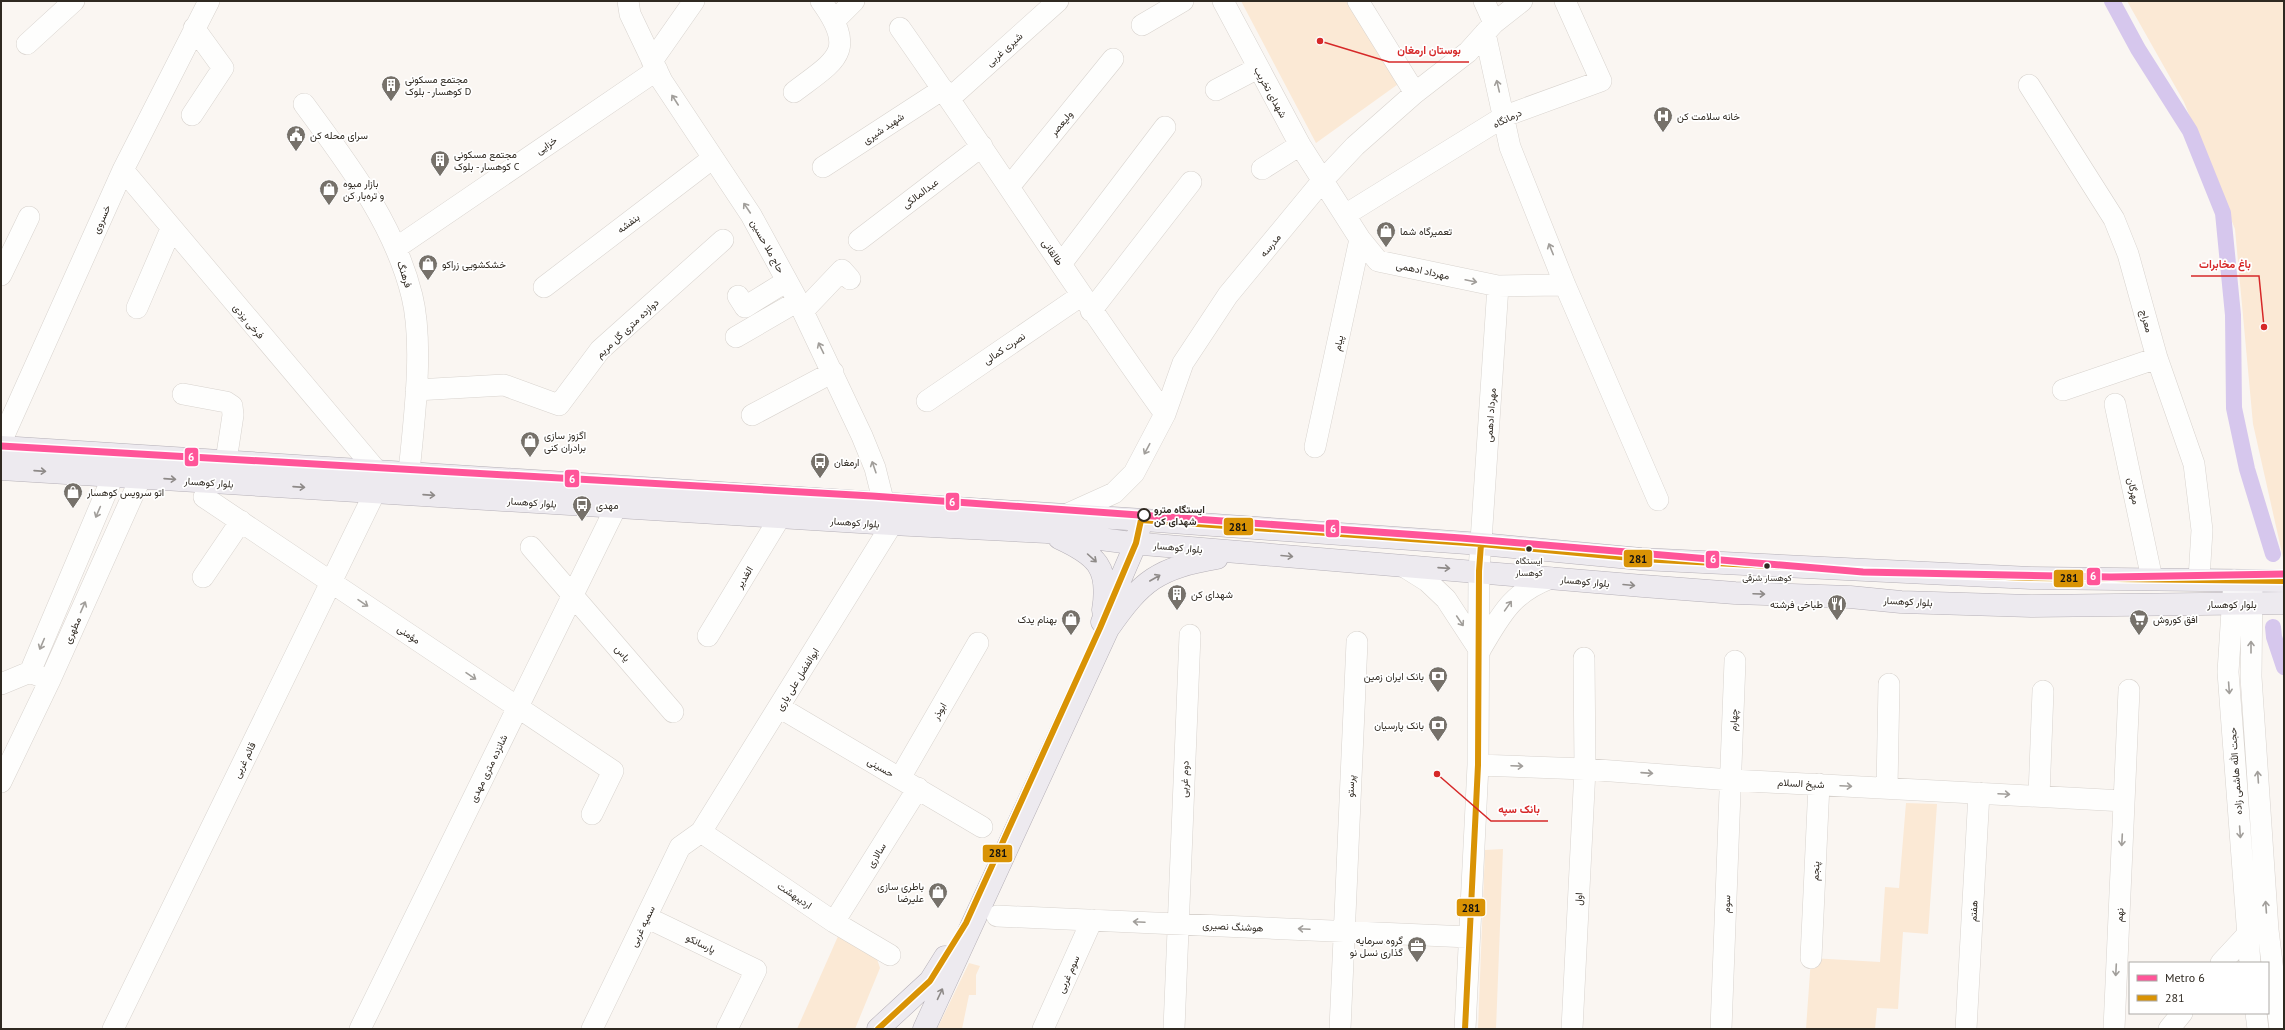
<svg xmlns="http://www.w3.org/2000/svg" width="2285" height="1030" font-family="'PT Sans',Vazirmatn,sans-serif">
	<rect width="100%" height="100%" fill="#faf6f2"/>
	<path fill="#fbe9d5" d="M 1241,1 L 1353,1 L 1401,82 L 1316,143 Z
		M 2127,1 L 2284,1 L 2284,562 L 2253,424 L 2235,229 L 2184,102 Z
		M 1906,803 L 1937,804 L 1928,934 L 1903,932 L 1898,1009 L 1877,1008 L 1875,1029 L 1806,1029 L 1811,958 L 1880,962 L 1885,887 L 1899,888 Z
		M 1503,849 L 1496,1029 L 1478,1029 L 1485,850 Z
		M 839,934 L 876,956 L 880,968 L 855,1029 L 797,1029 Z
		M 969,963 L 980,966 L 976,975 L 976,995 L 969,995 L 962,1029 L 937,1029 Z"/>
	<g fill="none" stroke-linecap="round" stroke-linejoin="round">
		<path stroke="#d6c7ed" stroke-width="16" d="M 2112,1 L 2138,49 L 2190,131 L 2223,213 L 2233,315 L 2234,408 L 2247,469 L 2273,554
			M 2273,627 L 2274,637 L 2284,667"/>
		<defs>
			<path id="minor" d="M 628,1 L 630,14 L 662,81 L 751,215 L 798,301 L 862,436 L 875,468 L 884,504
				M 1223,1 L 1300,145 L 1360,239 L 1378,261 L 1498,286 L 1565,285
				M 1358,1 L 1415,93
				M 1484,1 L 1494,23
				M 835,20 L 854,1
				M 1142,25 L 1183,1
				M 900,28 C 990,156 1074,288 1165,414
				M 1485,33 L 1510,147 L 1565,285 L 1658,500
				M 27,44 L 74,1
				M 652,61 L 694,1
				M 2029,85 L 2114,219 L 2128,254 L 2157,358 L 2194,464 L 2202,530 L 2199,579
				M 1216,90 L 1258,68
				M 794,92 C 836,60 858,52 821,1
				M 950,98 L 1058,1
				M 304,104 C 348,164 394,223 412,296 C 424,345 414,421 409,472
				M 192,115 L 223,68 L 194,28
				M 823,167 L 943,89
				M 1262,169 L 1300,145
				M 123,170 L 376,470
				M 1009,187 L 1113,59
				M 1345,215 L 1505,116 L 1601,81 L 1565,1
				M 859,240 L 982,146
				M 396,248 L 657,70
				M 1061,264 L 1165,127
				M 1,275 L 29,217
				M 544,287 L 713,158
				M 738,296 L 745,307 L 787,281
				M 137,308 L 171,229
				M 803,311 L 842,270 L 850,279
				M 1091,311 L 1191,182
				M 736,337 L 798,301
				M 416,390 L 504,385 L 559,405 L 600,350 L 723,240
				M 2063,390 L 2157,358
				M 183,394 L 226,402 L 232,406 L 233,415 L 226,461
				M 927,401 L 1082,295
				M 2115,404 L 2152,579
				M 752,415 L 833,372
				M 1,442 L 123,170 L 209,1
				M 1315,447 L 1360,239
				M 204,497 L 613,771 L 592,814
				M 1063,516 L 1114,493 L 1134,473 L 1165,414 L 1183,363 L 1228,295 L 1323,180 L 1355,146 L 1415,93 L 1468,52 L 1494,23 L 1522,1
				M 531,547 L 673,712
				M 1403,566 L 1427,581 L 1446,599 L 1480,651
				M 203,577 L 241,521
				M 2234,580 L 2228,672 L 2250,963
				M 2252,581 L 2251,677 L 2268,930 L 2280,1029
				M 708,636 L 780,517
				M 1480,650 C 1501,615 1511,593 1551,578
				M 30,672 L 113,476
				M 1,684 L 30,672 L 42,677
				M 779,707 L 982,827
				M 1478,765 L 1585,769 L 1731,780 L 2124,801
				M 900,778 L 978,643
				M 1,782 L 50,680 L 141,477
				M 1887,788 L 1889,684
				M 2039,796 L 2043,691
				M 701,832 L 834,922 L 890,955
				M 997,916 L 1469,937
				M 646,917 L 756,970 L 727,1029
				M 834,922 L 918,788
				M 1811,958 L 1819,784
				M 2221,963 L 2247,935 L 2256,933
				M 2256,1013 L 2258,1029
				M 113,1029 L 375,492
				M 360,1029 L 616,507
				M 592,1029 L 680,847 L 701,832 L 892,524
				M 1043,1029 L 1092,920
				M 1174,1029 L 1190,635
				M 1340,1029 L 1357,642
				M 1465,1029 L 1478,765 L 1479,571 L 1498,286
				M 1572,1029 L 1585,769 L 1584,658
				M 1721,1029 L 1735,661
				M 1966,1029 L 1979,793
				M 2114,1029 L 2129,690
				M 2169,1029 L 2182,1013"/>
			<path id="major" d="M 1,447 L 1144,520 L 1481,544 L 1641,559 L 2031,578 L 2284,581
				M 1,469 L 892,524 L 1047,532 L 1131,543 L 1643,586 L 1735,593 L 1850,597 L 1901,602 L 2031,606 L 2284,603
				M 1059,538 C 1096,555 1110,567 1103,610
				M 1102,622 L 1136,543 L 1139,530
				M 878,1029 L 930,981 L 945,957
				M 924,1029 L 1108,629 C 1142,580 1158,568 1217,558"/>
		</defs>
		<use href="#minor" stroke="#d8d3ce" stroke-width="22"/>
		<use href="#major" stroke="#b5b0b7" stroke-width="23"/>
		<use href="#minor" stroke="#fefefd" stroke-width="21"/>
		<use href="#major" stroke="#edeaef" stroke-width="22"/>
		<defs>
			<path id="bus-1" d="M 878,1029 L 930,981 L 966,923 L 1100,628 L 1136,543 L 1141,520 L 1481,544 L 1641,559 L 1902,573 L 2031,578 L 2284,581
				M 1465,1029 L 1478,765 L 1479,571 L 1481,544"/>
		</defs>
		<use href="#bus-1" stroke="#fff" stroke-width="9"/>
		<use href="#bus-1" stroke="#d99305" stroke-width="6"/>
		<defs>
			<path id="metro-1" d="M 1,446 L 872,496 L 1461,538 L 1863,572 L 2111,577 L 2284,574"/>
		</defs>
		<use href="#metro-1" stroke="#fff" stroke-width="10"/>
		<use href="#metro-1" stroke="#f59" stroke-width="7"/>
	</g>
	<defs><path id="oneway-shaft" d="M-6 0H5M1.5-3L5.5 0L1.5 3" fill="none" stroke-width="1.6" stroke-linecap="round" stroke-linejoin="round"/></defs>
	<g stroke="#a19e9a">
		<use href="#oneway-shaft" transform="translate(1498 86) rotate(-103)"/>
		<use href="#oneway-shaft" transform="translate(675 100) rotate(-123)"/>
		<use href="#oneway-shaft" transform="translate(747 208) rotate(-124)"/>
		<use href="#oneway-shaft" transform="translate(1551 249) rotate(-112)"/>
		<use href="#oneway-shaft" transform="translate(1471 281) rotate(12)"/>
		<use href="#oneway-shaft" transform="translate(821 348) rotate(-116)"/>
		<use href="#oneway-shaft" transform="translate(1147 449) rotate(118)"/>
		<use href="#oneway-shaft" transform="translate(874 467) rotate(-109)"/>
		<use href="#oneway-shaft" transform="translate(98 512) rotate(113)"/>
		<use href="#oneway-shaft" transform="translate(363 603) rotate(34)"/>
		<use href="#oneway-shaft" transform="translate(1508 606) rotate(-55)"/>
		<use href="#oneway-shaft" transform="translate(83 607) rotate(-66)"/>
		<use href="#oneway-shaft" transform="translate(1460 621) rotate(56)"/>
		<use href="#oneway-shaft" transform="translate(42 644) rotate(113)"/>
		<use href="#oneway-shaft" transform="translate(2251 647) rotate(-90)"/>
		<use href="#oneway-shaft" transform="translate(471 676) rotate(34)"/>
		<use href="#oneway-shaft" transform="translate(2229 688) rotate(86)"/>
		<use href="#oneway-shaft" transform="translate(1517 766) rotate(2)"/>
		<use href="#oneway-shaft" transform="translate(1647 773) rotate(4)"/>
		<use href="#oneway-shaft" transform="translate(2258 777) rotate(-94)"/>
		<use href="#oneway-shaft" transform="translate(1846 786) rotate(3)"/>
		<use href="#oneway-shaft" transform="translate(2004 794) rotate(3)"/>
		<use href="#oneway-shaft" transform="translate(2240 832) rotate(86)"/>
		<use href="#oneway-shaft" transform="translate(2122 840) rotate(93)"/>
		<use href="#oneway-shaft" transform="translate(2266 907) rotate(-94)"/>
		<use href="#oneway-shaft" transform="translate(1139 922) rotate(-177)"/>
		<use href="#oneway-shaft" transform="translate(1304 929) rotate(-177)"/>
		<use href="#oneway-shaft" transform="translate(2116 970) rotate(93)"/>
	</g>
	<g stroke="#8e8a88">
		<use href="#oneway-shaft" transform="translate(40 471) rotate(4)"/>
		<use href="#oneway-shaft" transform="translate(170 479) rotate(4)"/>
		<use href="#oneway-shaft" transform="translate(299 487) rotate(4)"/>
		<use href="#oneway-shaft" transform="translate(429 495) rotate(4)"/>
		<use href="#oneway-shaft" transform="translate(1287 556) rotate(5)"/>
		<use href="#oneway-shaft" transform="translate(1092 558) rotate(42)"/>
		<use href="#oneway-shaft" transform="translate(1444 568) rotate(4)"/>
		<use href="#oneway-shaft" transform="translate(1155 578) rotate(-30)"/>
		<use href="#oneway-shaft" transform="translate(1629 585) rotate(5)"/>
		<use href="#oneway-shaft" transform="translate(1759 594) rotate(2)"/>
		<use href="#oneway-shaft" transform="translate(940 994) rotate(-65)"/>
	</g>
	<defs>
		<symbol id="building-pin" viewBox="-11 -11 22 30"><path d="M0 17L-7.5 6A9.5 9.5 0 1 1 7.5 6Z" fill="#76716a" stroke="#fff"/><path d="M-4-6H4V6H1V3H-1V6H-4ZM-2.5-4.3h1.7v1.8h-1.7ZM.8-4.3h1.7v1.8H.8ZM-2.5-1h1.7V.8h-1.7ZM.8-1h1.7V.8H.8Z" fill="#fff"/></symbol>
		<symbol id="hospital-pin" viewBox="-11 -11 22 30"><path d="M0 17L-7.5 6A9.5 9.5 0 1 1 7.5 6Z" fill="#76716a" stroke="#fff"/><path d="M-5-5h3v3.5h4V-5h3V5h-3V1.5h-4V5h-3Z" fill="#fff"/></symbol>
		<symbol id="civic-pin" viewBox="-11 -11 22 30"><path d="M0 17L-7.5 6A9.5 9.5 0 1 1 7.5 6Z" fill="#76716a" stroke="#fff"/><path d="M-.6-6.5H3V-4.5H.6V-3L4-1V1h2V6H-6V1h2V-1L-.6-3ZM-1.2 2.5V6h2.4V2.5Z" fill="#fff"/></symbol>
		<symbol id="shop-pin" viewBox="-11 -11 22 30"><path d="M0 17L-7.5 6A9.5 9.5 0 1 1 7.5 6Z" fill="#76716a" stroke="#fff"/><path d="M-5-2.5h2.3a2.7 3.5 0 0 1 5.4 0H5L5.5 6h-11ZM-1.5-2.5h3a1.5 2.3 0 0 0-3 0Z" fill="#fff"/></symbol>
		<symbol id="bus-pin" viewBox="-11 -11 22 30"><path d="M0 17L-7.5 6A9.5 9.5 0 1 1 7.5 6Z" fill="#76716a" stroke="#fff"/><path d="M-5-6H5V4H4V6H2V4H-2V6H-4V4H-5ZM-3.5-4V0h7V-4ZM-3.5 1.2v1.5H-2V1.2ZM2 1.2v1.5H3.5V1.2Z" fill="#fff"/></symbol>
		<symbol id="restaurant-pin" viewBox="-11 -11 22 30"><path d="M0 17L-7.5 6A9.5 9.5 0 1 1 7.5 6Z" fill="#76716a" stroke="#fff"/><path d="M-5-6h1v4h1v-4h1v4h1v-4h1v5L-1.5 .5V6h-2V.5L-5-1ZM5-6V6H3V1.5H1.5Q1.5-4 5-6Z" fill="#fff"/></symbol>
		<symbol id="supermarket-pin" viewBox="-11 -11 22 30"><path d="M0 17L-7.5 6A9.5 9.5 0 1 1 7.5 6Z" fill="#76716a" stroke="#fff"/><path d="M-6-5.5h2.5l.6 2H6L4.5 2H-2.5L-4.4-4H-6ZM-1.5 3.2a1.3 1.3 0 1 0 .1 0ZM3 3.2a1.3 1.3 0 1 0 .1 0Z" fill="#fff"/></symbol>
		<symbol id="bank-pin" viewBox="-11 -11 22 30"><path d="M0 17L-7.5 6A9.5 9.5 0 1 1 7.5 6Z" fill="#76716a" stroke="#fff"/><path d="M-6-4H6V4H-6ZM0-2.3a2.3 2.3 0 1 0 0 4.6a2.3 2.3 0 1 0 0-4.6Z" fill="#fff"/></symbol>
		<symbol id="office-pin" viewBox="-11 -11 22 30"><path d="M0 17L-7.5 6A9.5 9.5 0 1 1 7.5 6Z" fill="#76716a" stroke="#fff"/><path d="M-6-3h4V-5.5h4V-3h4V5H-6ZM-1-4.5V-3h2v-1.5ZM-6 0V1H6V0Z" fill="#fff"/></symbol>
	</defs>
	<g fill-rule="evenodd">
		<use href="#building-pin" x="380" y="74" width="22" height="30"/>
		<use href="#hospital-pin" x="1652" y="105" width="22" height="30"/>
		<use href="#civic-pin" x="285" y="124" width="22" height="30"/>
		<use href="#building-pin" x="429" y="149" width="22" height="30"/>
		<use href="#shop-pin" x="318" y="178" width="22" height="30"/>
		<use href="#shop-pin" x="1375" y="220" width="22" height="30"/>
		<use href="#shop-pin" x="417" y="253" width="22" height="30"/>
		<use href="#shop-pin" x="519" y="430" width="22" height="30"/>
		<use href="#bus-pin" x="809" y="451" width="22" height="30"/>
		<use href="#shop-pin" x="62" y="481" width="22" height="30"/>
		<use href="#bus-pin" x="571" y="494" width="22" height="30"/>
		<use href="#building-pin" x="1166" y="583" width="22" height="30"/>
		<use href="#restaurant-pin" x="1826" y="593" width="22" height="30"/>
		<use href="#shop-pin" x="1060" y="608" width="22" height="30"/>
		<use href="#supermarket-pin" x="2128" y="608" width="22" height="30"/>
		<use href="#bank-pin" x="1427" y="665" width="22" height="30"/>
		<use href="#bank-pin" x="1427" y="714" width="22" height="30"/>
		<use href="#shop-pin" x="927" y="881" width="22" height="30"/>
		<use href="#office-pin" x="1406" y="935" width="22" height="30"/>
	</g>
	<circle fill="#fff" stroke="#2f2921" stroke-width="2" cx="1144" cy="515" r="6"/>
	<g fill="#2f2921" stroke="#fff" stroke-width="1.5">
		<circle cx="1529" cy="549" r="3.5"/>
		<circle cx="1767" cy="566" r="3.5"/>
	</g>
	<g text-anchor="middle" stroke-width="3.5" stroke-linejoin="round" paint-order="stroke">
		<g font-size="9" fill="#2f2921" stroke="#fff">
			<text x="1529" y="564">ایستگاه<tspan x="1529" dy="12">کوهسار</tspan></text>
			<text x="1767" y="581">کوهسار شرقی</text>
		</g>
		<g font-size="10" fill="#2f2921" stroke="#fff">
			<text transform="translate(1004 49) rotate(-42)" y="4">شیری غربی</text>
			<text transform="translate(1271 92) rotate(61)" y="4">شهدای تخریب</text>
			<text transform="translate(1507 118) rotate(-26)" y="4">درمانگاه</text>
			<text transform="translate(1061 123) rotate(-51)" y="4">ولیعصر</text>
			<text transform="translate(883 128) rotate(-34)" y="4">شهید شیری</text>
			<text transform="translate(546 145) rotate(-34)" y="4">خزایی</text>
			<text transform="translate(920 193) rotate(-37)" y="4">عبدالمالکی</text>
			<text transform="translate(101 219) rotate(-66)" y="4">خسروی</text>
			<text transform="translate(628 223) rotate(-37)" y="4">بنفشه</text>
			<text transform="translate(1270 245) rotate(-50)" y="4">مدرسه</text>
			<text transform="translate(768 246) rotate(61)" y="4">حاج ملا حسین</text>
			<text transform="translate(1053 252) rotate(56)" y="4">طالقانی</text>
			<text transform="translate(1423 270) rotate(12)" y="4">مهرداد ادهمی</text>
			<text transform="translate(405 274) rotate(72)" y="4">فرهنگ</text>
			<text transform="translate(249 321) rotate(50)" y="4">فرخی یزدی</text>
			<text transform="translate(2147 321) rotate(75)" y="4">معراج</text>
			<text transform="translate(627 328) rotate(-43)" y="4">دوازده متری گل مریم</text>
			<text transform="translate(1338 343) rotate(-78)" y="4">پیام</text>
			<text transform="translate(1004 348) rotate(-34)" y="4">نصرت کمالی</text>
			<text transform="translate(1490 415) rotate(-86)" y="4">مهرداد ادهمى</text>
			<text transform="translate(209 482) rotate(4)" y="4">بلوار کوهسار</text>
			<text transform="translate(2134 491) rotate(78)" y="4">مهرگان</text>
			<text transform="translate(532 502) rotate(4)" y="4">بلوار کوهسار</text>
			<text transform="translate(855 522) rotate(4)" y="4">بلوار کوهسار</text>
			<text transform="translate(1178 547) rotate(5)" y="4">بلوار کوهسار</text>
			<text transform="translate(744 577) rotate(-59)" y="4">الغدیر</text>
			<text transform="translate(1585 581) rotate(5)" y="4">بلوار کوهسار</text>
			<text transform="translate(1908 601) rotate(3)" y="4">بلوار کوهسار</text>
			<text x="2232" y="608">بلوار کوهسار</text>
			<text transform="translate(72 630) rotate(-66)" y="4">مطهری</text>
			<text transform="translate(409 634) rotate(34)" y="4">مؤمنی</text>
			<text transform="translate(623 653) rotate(50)" y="4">یاس</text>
			<text transform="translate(797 679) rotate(-58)" y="4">ابوالفضل علی یاری</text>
			<text transform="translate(939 711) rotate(-60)" y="4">ابوذر</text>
			<text transform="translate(1733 720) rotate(-88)" y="4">چهارم</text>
			<text transform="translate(244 760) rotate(-64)" y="4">قائم غربی</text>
			<text transform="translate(881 767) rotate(30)" y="4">حسینی</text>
			<text transform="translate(488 768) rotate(-64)" y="4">شانزده متری مهدی</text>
			<text transform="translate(2235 771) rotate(-94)" y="4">حجت الله هاشمی زاده</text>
			<text transform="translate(1184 779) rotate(-88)" y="4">دوم غربی</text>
			<text transform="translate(1801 783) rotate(3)" y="4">شیخ السلام</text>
			<text transform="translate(1350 786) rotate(-87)" y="4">پرستو</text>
			<text transform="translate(876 855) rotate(-58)" y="4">سالاری</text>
			<text transform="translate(1815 871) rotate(-87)" y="4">پنجم</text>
			<text transform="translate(795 895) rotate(34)" y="4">اردیبهشت</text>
			<text transform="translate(1578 899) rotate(-87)" y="4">اول</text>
			<text transform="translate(1726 904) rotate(-88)" y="4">سوم</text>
			<text transform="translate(1973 911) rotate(-87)" y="4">هفتم</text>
			<text transform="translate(2119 915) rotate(-87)" y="4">نهم</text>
			<text transform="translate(642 926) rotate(-64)" y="4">سمیه غربی</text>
			<text transform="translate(1233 926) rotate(3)" y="4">هوشنگ نصیری</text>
			<text transform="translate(701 943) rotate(26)" y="4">پارسانکو</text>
			<text transform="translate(1068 974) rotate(-66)" y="4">سوم غربی</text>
		</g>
		<g font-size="10" fill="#2f2921" stroke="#fff" text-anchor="start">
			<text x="405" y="83">مجتمع مسکونی<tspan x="405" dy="12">کوهسار - بلوک D</tspan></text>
			<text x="1677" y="120">خانه سلامت کن</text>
			<text x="310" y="139">سرای محله کن</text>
			<text x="454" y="158">مجتمع مسکونی<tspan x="454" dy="12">کوهسار - بلوک C</tspan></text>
			<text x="343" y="187">بازار میوه<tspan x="343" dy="12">و تره‌بار کن</tspan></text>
			<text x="1400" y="235">تعمیرگاه شما</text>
			<text x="442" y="268">خشکشویی زراکو</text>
			<text x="544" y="439">اگزوز سازی<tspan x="544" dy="12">برادران کنی</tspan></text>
			<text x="834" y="466">ارمغان</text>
			<text x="87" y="496">اتو سرویس کوهسار</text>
			<text x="596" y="509">مهدی</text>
			<text x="1191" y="598">شهدای کن</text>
			<text x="1823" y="608" text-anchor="end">طباخی فرشته</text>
			<text x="1057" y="623" text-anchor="end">بهنام یدک</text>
			<text x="2153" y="623">افق کوروش</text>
			<text x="1424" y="680" text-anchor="end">بانک ایران زمین</text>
			<text x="1424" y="729" text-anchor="end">بانک پارسیان</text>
			<text x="924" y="890" text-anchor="end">باطری سازی<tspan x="924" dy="12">علیرضا</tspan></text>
			<text x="1403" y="944" text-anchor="end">گروه سرمایه<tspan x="1403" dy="12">گذاری نسل نو</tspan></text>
		</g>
		<g font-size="10" font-weight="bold" fill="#2f2921" stroke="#fff" text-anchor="start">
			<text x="1154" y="513">ایستگاه مترو<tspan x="1154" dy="12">شهدای کن</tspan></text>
		</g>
	</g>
	<path fill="none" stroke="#d62828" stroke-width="1.5" d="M1320 41L1389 62H1469M2264 327L2259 276H2191M1437 774L1491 821H1548"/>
	<g fill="#d62828" stroke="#fff" stroke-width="1.5">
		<circle cx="1320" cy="41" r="4"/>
		<circle cx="2264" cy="327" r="4"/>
		<circle cx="1437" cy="774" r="4"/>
	</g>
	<g font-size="11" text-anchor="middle" font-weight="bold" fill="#d62828" stroke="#fff" stroke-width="3.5" stroke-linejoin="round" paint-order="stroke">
		<text x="1429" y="54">بوستان ارمغان</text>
		<text x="2225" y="268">باغ مخابرات</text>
		<text x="1519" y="813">بانک سپه</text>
	</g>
	<g stroke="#fff" stroke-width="1.5">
		<rect x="184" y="447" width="15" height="20" rx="4" fill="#f59"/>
		<rect x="564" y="469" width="16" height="19" rx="4" fill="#f59"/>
		<rect x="945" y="492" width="15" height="19" rx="4" fill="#f59"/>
		<rect x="1223" y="517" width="31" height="19" rx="4" fill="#d99305"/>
		<rect x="1325" y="519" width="15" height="19" rx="4" fill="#f59"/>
		<rect x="1623" y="549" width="30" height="19" rx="4" fill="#d99305"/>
		<rect x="1705" y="550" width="15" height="19" rx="4" fill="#f59"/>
		<rect x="2086" y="567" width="15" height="19" rx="4" fill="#f59"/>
		<rect x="2053" y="569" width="31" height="19" rx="4" fill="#d99305"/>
		<rect x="982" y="844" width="31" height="19" rx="4" fill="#d99305"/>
		<rect x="1456" y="898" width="30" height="19" rx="4" fill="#d99305"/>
	</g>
	<g font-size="11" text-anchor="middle" font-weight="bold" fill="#fff">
		<text x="191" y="461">6</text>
		<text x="572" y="483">6</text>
		<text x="952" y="506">6</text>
		<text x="1333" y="533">6</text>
		<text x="1713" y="563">6</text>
		<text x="2093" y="580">6</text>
	</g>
	<g font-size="11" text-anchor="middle" font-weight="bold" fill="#111">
		<text x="1238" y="531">281</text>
		<text x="1638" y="563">281</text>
		<text x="2069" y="582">281</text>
		<text x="998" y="857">281</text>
		<text x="1471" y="912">281</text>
	</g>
	<rect width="2285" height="1030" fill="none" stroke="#2f2921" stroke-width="4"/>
	<rect x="2129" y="962" width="140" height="52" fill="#ffffff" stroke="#aca9a6"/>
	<rect x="2137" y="975" width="20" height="6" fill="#ff5599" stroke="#aca9a6"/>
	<text x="2165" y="982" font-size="12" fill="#2f2921">Metro 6</text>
	<rect x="2137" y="995" width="20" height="6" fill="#d99305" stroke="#aca9a6"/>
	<text x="2165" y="1002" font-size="12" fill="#2f2921">281</text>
</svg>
